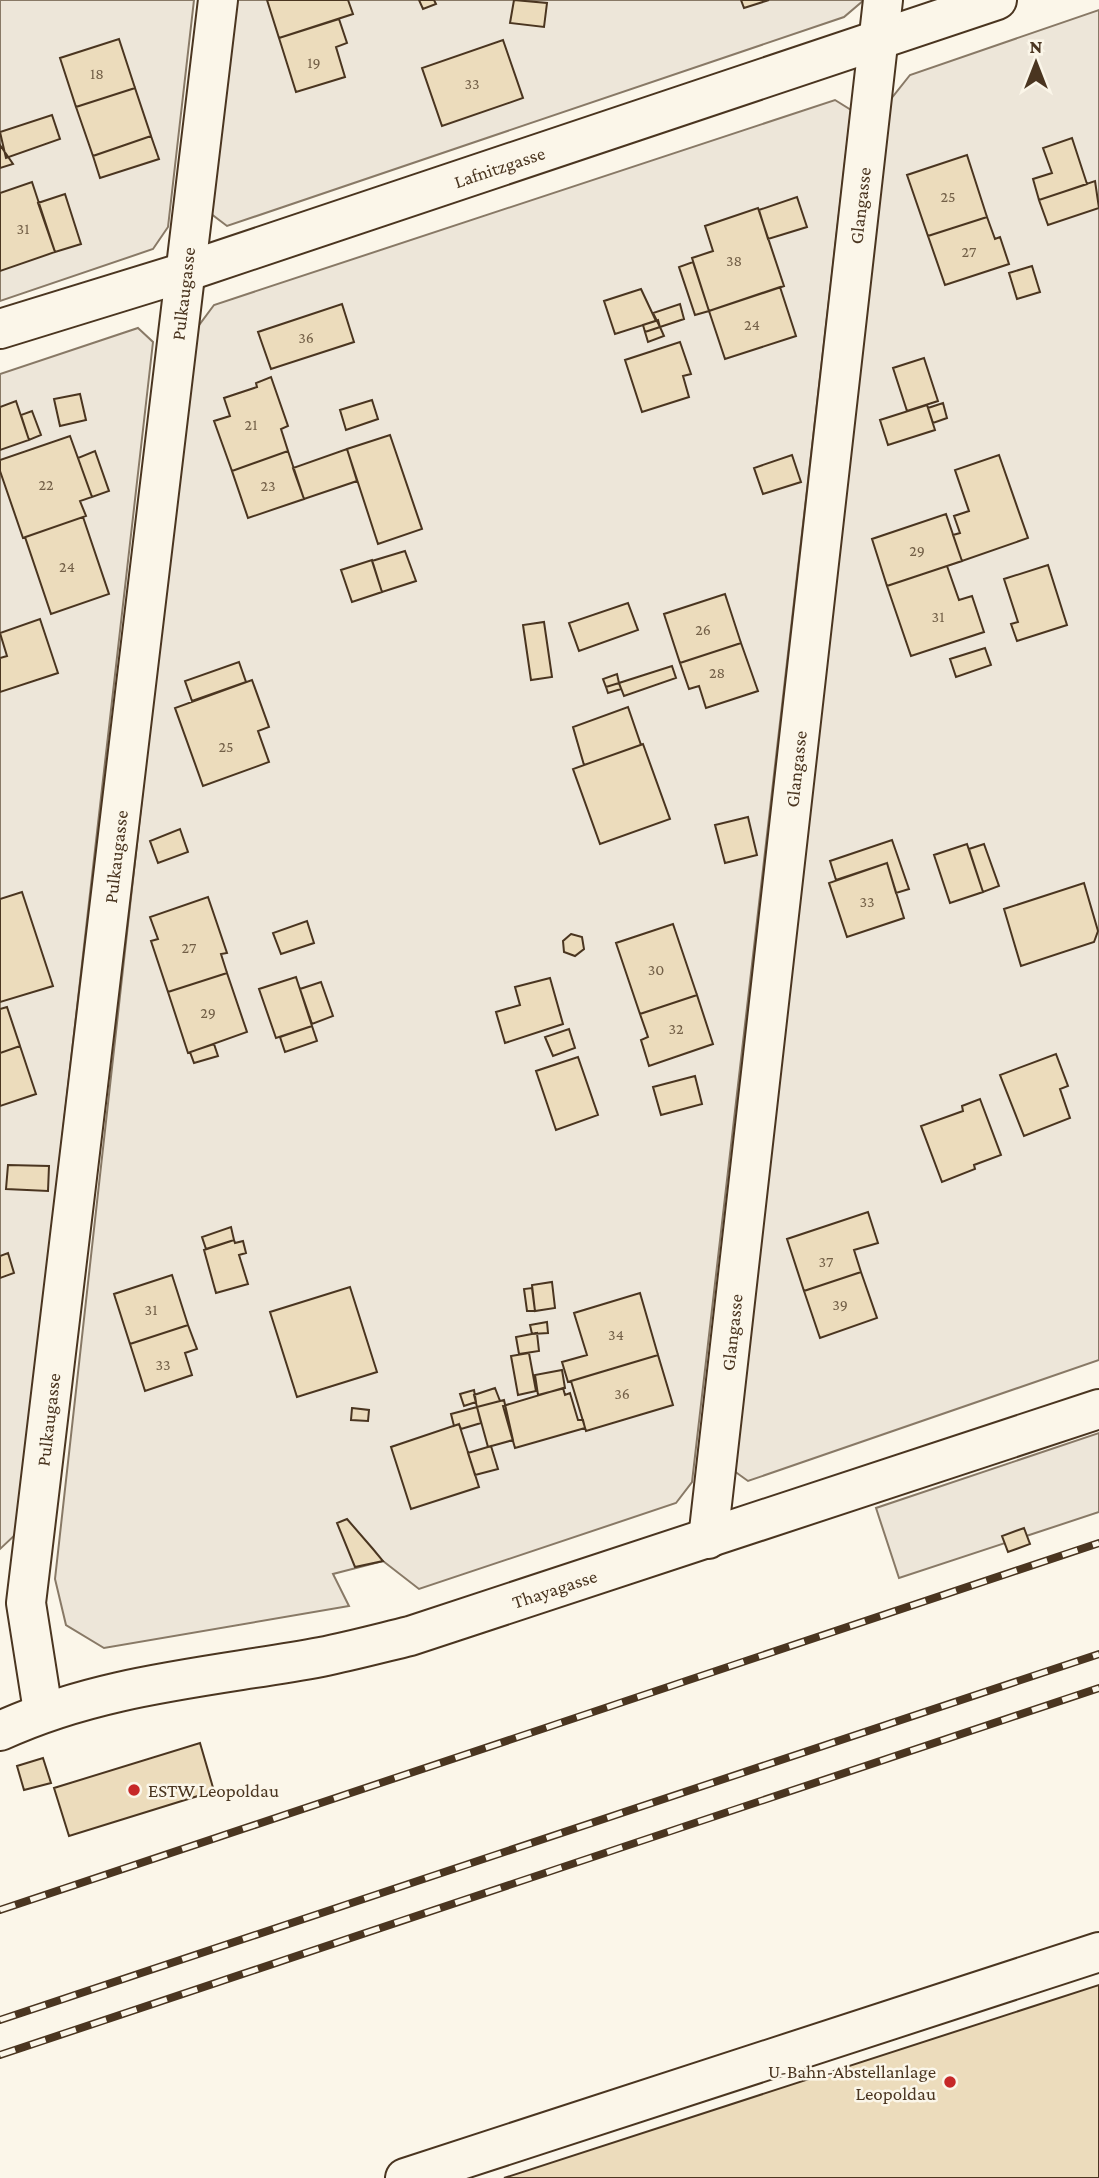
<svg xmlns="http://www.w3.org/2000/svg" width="1099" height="2178" font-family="'Crimson Pro',serif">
	<rect width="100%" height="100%" fill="#fbf6e9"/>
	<path fill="#ede6d9" stroke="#887966" stroke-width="2" d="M 0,0 L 194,0 L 168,227 L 153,249 L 0,301 Z
		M 235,0 L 864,0 L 844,17 L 227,226 L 210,213 Z
		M 1099,10 L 1099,1360 L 748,1481 L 730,1468 L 891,99 L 910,75 Z
		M 835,100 L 851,110 L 692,1482 L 676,1503 L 419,1589 L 383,1561 L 333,1574 L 349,1606 L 104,1648 L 66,1625 L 55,1579 L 194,332 L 214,305 Z
		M 138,328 L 153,342 L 17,1533 L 0,1549 L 0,374 Z
		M 1099,1433 L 1099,1512 L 899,1578 L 876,1508 Z"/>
	<path fill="#ecdcbc" stroke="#4a3520" stroke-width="2" d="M 267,0 L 348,0 L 353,14 L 279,38 Z
		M 419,0 L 434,0 L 436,4 L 423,9 Z
		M 514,0 L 547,3 L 544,27 L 510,23 Z
		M 741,0 L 769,0 L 744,8 Z
		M 339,19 L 347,43 L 336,47 L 345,77 L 296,92 L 279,38 Z
		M 119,39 L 135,88 L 76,107 L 60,58 Z
		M 503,40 L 523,98 L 442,126 L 422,68 Z
		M 135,88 L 151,136 L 93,156 L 76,107 Z
		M 52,115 L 60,139 L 6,158 L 0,132 Z
		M 151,136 L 159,159 L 100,178 L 93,156 Z
		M 1072,138 L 1087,184 L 1039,200 L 1033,179 L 1052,173 L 1043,148 Z
		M 0,145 L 13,164 L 0,168 Z
		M 967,155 L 987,217 L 928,236 L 907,175 Z
		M 1095,181 L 1099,208 L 1048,225 L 1039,200 Z
		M 32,182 L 55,252 L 0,271 L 0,193 Z
		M 65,194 L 81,244 L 55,252 L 38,203 Z
		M 797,197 L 807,227 L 768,239 L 759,210 Z
		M 758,208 L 784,286 L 709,311 L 692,258 L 713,251 L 705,226 Z
		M 987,217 L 995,239 L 1000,237 L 1009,264 L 945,285 L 928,236 Z
		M 693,262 L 709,311 L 695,315 L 679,267 Z
		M 1032,266 L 1040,292 L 1017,299 L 1009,273 Z
		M 780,287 L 796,336 L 725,359 L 709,311 Z
		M 641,289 L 656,321 L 615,334 L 604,301 Z
		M 342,304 L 354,342 L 271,369 L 258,332 Z
		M 680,304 L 684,319 L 660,327 L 653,313 Z
		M 658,320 L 660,327 L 645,332 L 643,325 Z
		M 660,327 L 664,336 L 648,342 L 645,332 Z
		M 680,342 L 691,374 L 683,376 L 689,397 L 642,412 L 625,360 Z
		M 924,358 L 938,401 L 907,411 L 893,368 Z
		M 271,377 L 288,426 L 281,429 L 288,451 L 232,471 L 214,421 L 230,416 L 224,398 L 257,387 L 256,383 Z
		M 80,394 L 86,420 L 60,426 L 54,399 Z
		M 372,400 L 378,419 L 346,430 L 340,410 Z
		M 16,401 L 29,440 L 0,450 L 0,407 Z
		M 943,403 L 947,418 L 933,423 L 928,408 Z
		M 927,405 L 935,430 L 888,445 L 880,420 Z
		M 32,411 L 41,435 L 29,440 L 21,415 Z
		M 390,435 L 422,529 L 378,544 L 347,449 Z
		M 70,436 L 92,497 L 80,501 L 86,516 L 23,538 L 0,471 L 0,460 Z
		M 347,449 L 357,481 L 304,499 L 293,468 Z
		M 95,451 L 109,491 L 92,497 L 78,458 Z
		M 288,451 L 304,499 L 248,518 L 232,471 Z
		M 792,455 L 801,482 L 763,494 L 754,468 Z
		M 999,455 L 1028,538 L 962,561 L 953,535 L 960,533 L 954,516 L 969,511 L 955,470 Z
		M 946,514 L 962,561 L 887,586 L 872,539 Z
		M 83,517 L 109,594 L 51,614 L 25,537 Z
		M 405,551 L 416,581 L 382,592 L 372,561 Z
		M 372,560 L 382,592 L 352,602 L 341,570 Z
		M 1048,565 L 1067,625 L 1017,641 L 1011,624 L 1018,622 L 1004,579 Z
		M 947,566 L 959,600 L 972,596 L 984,632 L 911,656 L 887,586 Z
		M 725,594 L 741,643 L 680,663 L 664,614 Z
		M 628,603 L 638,630 L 579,651 L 569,623 Z
		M 40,619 L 58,673 L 0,692 L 0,658 L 7,656 L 0,633 Z
		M 544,622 L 552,677 L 531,680 L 523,625 Z
		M 741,643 L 758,691 L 706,708 L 699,686 L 689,689 L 680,663 Z
		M 985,648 L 991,665 L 956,677 L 950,659 Z
		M 239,662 L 246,682 L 192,701 L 185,681 Z
		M 672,666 L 676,678 L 624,696 L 619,683 Z
		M 617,674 L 619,683 L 606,687 L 603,679 Z
		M 252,680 L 269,727 L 258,731 L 269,762 L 203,786 L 175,708 Z
		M 619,683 L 621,689 L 608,693 L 606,687 Z
		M 628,707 L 641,745 L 584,765 L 573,727 Z
		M 643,744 L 670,819 L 600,844 L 573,769 Z
		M 748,817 L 757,855 L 725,863 L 715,825 Z
		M 180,829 L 188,852 L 158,863 L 150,841 Z
		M 892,840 L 909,889 L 896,893 L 887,863 L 836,880 L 830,861 Z
		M 967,844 L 983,892 L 950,903 L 934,855 Z
		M 984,844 L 999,886 L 983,892 L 969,849 Z
		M 887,863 L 904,918 L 847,937 L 829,883 Z
		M 1084,883 L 1098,931 L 1094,942 L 1021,966 L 1004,909 Z
		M 22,892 L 53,986 L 0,1002 L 0,899 Z
		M 208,897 L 227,953 L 221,954 L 227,973 L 168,992 L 151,941 L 158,939 L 150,917 Z
		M 307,921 L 314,943 L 281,954 L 273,933 Z
		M 673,924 L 697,995 L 640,1014 L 616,943 Z
		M 571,934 L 582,937 L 584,949 L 575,956 L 564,952 L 563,941 Z
		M 227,973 L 247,1032 L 188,1053 L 168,992 Z
		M 296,977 L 312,1026 L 276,1038 L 259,989 Z
		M 550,978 L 563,1024 L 505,1043 L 496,1012 L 520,1005 L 515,987 Z
		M 321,982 L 333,1016 L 312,1024 L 300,989 Z
		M 697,995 L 713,1044 L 649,1066 L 641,1040 L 648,1037 L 640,1014 Z
		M 7,1007 L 20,1046 L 0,1053 L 0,1009 Z
		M 312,1026 L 317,1041 L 285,1052 L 280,1037 Z
		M 569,1029 L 575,1048 L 553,1056 L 545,1037 Z
		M 214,1044 L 218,1056 L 194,1063 L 190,1052 Z
		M 20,1046 L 36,1094 L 0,1106 L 0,1053 Z
		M 1056,1054 L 1068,1086 L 1060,1089 L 1070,1118 L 1024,1136 L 1000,1075 Z
		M 578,1057 L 598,1115 L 556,1130 L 536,1071 Z
		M 695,1076 L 702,1104 L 661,1115 L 653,1087 Z
		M 980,1099 L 1001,1155 L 974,1165 L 975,1169 L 942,1182 L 921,1126 L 963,1111 L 962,1106 Z
		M 8,1165 L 49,1166 L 48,1191 L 6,1189 Z
		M 868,1212 L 878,1243 L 854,1250 L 861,1272 L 804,1291 L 787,1239 Z
		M 231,1227 L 234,1240 L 206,1249 L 202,1237 Z
		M 234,1240 L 235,1243 L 243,1241 L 246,1253 L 239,1255 L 248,1284 L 216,1293 L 204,1250 Z
		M 8,1253 L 14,1273 L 0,1278 L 0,1256 Z
		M 861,1272 L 877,1318 L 820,1338 L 804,1291 Z
		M 172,1275 L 188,1325 L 130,1344 L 114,1294 Z
		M 552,1282 L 555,1308 L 535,1311 L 532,1285 Z
		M 350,1287 L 377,1372 L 297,1397 L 270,1312 Z
		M 532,1288 L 535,1311 L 527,1311 L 524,1289 Z
		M 640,1293 L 658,1355 L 568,1382 L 562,1362 L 587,1355 L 574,1313 Z
		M 547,1322 L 548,1333 L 532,1334 L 530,1325 Z
		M 188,1325 L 197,1349 L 185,1353 L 192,1375 L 145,1391 L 130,1344 Z
		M 537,1333 L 539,1351 L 519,1354 L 516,1337 Z
		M 529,1353 L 536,1391 L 518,1395 L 511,1356 Z
		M 658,1355 L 673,1405 L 586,1431 L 571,1381 Z
		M 562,1370 L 565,1388 L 538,1395 L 535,1375 Z
		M 495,1388 L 500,1401 L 477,1407 L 474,1395 Z
		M 563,1388 L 565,1395 L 570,1393 L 578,1420 L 583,1420 L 585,1428 L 515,1448 L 503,1406 Z
		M 474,1390 L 476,1402 L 464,1406 L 460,1394 Z
		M 504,1400 L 513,1440 L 488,1447 L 477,1407 Z
		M 477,1407 L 481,1423 L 461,1429 L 459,1424 L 454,1426 L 451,1414 Z
		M 352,1408 L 369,1410 L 368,1421 L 351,1420 Z
		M 459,1424 L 479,1487 L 411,1509 L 391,1447 Z
		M 491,1446 L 498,1469 L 475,1475 L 468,1453 Z
		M 347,1519 L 373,1549 L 383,1561 L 355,1567 L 337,1523 Z
		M 1024,1528 L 1030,1544 L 1008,1552 L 1002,1536 Z
		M 200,1743 L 214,1791 L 69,1836 L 54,1788 Z
		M 43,1758 L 51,1783 L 24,1790 L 17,1766 Z
		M 1099,1985 L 1099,2178 L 504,2178 Z"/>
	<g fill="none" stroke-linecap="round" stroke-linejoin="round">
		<defs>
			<g id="minor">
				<path id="s1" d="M 0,329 L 185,272 L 997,0"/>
				<path id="s2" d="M 708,1539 L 883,0"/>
				<path id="s3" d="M 43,1711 L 26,1603 L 218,0"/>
				<path id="s4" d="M 0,1731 C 102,1684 212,1677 321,1657 C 351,1651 381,1643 410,1636 L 1099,1409"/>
				<path d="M 405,2178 L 1099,1952"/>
			</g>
		</defs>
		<use href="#minor" stroke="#4a3520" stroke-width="42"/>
		<use href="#minor" stroke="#fbf6e9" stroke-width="38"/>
		<defs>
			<path id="rail" d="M 0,1910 L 1099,1543
				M 0,2020 L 1099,1654
				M 0,2055 L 1099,1688"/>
		</defs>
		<use href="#rail" stroke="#4a3520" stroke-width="8"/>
		<use href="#rail" stroke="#fbf6e9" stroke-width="5" stroke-dasharray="16" stroke-linecap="butt"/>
	</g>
	<g fill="#c62828" stroke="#fbf6e9" stroke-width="2.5">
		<circle cx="134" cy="1790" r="7"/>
		<circle cx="950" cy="2082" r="7"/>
	</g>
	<g text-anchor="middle" stroke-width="5" stroke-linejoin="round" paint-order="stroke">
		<g font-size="16" fill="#725f47">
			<text x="314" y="68">19</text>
			<text x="97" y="79">18</text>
			<text x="472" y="89">33</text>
			<text x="948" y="202">25</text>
			<text x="23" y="234">31</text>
			<text x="969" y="257">27</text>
			<text x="734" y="266">38</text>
			<text x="752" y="330">24</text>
			<text x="306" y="343">36</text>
			<text x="251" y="430">21</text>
			<text x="46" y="490">22</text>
			<text x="268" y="491">23</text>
			<text x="917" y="556">29</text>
			<text x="67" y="572">24</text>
			<text x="938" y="622">31</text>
			<text x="703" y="635">26</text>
			<text x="717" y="678">28</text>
			<text x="226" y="752">25</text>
			<text x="867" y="907">33</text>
			<text x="189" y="953">27</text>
			<text x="656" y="975">30</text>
			<text x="208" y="1018">29</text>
			<text x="676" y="1034">32</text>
			<text x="826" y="1267">37</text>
			<text x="840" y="1310">39</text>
			<text x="151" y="1315">31</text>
			<text x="616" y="1340">34</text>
			<text x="163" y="1370">33</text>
			<text x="622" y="1399">36</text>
		</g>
		<g font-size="19" fill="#4a3520" stroke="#fbf6e9">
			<text dy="7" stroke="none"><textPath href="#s1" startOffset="525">Lafnitzgasse</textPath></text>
			<text dy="7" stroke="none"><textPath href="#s2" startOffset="1342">Glangasse</textPath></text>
			<text dy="7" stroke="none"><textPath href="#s3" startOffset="1428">Pulkaugasse</textPath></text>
			<text dy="7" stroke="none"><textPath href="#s2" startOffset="775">Glangasse</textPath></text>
			<text dy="7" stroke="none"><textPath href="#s3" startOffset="861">Pulkaugasse</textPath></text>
			<text dy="7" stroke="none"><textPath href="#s2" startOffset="208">Glangasse</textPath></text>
			<text dy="7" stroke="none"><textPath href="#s3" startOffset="294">Pulkaugasse</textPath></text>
			<text dy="7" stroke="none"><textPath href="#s4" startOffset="574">Thayagasse</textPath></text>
		</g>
		<g font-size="19" fill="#4a3520" stroke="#fbf6e9" text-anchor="start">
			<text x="148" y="1797">ESTW Leopoldau</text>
			<text x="936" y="2078" text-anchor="end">U-Bahn-Abstellanlage<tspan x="936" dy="22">Leopoldau</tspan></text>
		</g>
	</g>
	<g transform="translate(1036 63)" stroke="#fbf6e9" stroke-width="5" paint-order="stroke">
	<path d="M0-5L12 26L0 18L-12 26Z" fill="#4a3520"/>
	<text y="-10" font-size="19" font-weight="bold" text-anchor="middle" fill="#4a3520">N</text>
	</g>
</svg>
